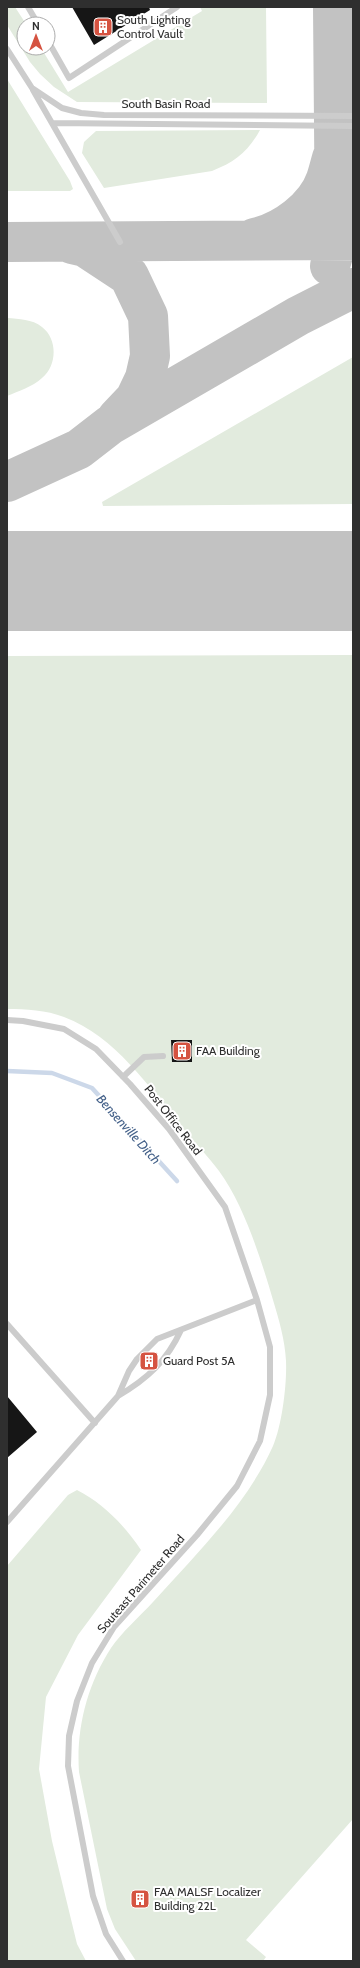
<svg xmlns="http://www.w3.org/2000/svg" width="360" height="1968" font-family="Cabin,sans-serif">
	<rect width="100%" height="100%" fill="#fff"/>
	<path fill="#e2ebde" d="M 7,7 L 15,7 L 26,24 L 24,24 L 24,48 L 41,48 L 68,92 L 202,11 L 200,7 L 266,7 L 267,103 L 77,102 L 54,87 L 40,74 L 30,62 L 7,25 Z
		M 7,79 L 70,181 L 73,189 L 70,191 L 7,191 Z
		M 260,130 C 248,152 235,162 212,171 L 104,188 L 82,153 L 84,142 L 96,131 Z
		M 7,318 C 19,319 32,319 42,327 C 58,339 57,366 42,378 C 32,387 19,391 7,396 Z
		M 353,357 L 353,504 L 103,506 L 102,502 Z
		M 353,655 L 353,1819 L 246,1940 L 266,1957 L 263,1961 L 136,1961 L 115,1929 L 107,1909 L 79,1772 C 76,1729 87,1685 111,1648 C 122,1632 139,1617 153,1602 C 196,1554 246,1506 273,1446 C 282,1425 287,1384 286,1361 C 285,1340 279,1320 273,1300 C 261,1259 244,1205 219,1171 C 208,1156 194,1142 182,1127 C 148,1086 116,1037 64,1017 C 46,1010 26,1009 7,1009 L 7,656 Z
		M 77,1490 C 103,1503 125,1526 141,1550 L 78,1635 L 46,1697 L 39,1769 L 52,1841 L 77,1944 L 86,1961 L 7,1961 L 7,1566 L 68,1495 Z"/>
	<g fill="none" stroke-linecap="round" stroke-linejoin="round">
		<path stroke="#ccd8e9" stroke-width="4.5" d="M 7,1071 L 52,1073 L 92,1088 L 177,1181"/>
		<path stroke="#c2c2c2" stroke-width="40" d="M 254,238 C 283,232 316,208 326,179 C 328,173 330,165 332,158
			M 7,242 L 353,240
			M 72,244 L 85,247 L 129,276 L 148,316 L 150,356 L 145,378 L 135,399 L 117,418
			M 330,266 L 333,255 L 335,240 L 333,7
			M 7,482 L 79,449 L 110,425 L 298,316 L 353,288"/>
		<path stroke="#c2c2c2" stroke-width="100" d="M 7,581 L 353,581"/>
	</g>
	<path fill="#161616" d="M 72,7 L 149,7 L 150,10 L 94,45 Z
		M 171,1040 L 192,1040 L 192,1062 L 172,1062 Z
		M 152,1354 L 155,1358 L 147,1367 L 143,1364 Z
		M 7,1396 L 37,1432 L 7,1458 Z
		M 136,1892 L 146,1895 L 143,1906 L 133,1903 Z"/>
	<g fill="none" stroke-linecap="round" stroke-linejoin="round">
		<path stroke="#ccc" stroke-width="6" d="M 28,7 L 38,24
			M 48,41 L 69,78 L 177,7
			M 7,49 L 32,88 L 62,108 L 81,113 L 104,115 L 353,116
			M 33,90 L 120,242
			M 53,123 L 353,126
			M 7,1020 L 23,1021 L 64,1029 L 96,1049 L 130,1084 L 169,1129 L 225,1207 L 257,1300 L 270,1347 L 270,1395 L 260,1441 L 237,1486 L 197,1535 L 114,1627 L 92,1663 L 77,1701 L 69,1736 L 68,1766 L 93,1896 L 106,1934 L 123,1961
			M 123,1077 L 144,1057 L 163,1056
			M 7,1324 L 95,1423
			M 118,1396 L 129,1371 L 137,1359 L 157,1339 L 257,1300
			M 7,1522 L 118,1396 C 147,1379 167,1361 181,1330"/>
	</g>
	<defs>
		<symbol id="building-square" viewBox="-11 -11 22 22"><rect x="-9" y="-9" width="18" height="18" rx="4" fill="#d55341" stroke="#fff"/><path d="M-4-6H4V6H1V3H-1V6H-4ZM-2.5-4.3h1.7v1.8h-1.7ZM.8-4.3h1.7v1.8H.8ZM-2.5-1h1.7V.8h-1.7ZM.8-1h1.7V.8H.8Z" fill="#fff"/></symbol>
	</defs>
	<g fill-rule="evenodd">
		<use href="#building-square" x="92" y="16" width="22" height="22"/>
		<use href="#building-square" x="171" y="1040" width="22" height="22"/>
		<use href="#building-square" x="138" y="1350" width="22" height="22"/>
		<use href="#building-square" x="129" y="1888" width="22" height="22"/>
	</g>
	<g text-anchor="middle" stroke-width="4" stroke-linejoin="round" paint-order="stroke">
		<g font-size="12" fill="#2f2f2f" stroke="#fff" text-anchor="start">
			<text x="117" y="24">South Lighting<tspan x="117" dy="14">Control Vault</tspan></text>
			<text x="196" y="1055">FAA Building</text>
			<text x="163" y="1365">Guard Post 5A</text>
			<text x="154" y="1896">FAA MALSF Localizer<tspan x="154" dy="14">Building 22L</tspan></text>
		</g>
		<g font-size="12" fill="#2f2f2f" stroke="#fff">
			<text x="166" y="108">South Basin Road</text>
			<text transform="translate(173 1120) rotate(52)" y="4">Post Office Road</text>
			<text transform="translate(141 1584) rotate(-49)" y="4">Souteast Parimeter Road</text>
		</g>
		<g font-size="13" font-style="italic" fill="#446189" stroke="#fff">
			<text transform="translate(129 1129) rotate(48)" y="5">Bensenville Ditch</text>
		</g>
	</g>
	<rect width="360" height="1968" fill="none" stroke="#2f2f2f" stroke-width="16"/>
	<g transform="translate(36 36)"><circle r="19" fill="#ffffff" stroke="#acacac"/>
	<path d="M0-3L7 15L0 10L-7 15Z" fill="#d55341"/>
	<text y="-6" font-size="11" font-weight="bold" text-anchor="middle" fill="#2f2f2f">N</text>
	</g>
</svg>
